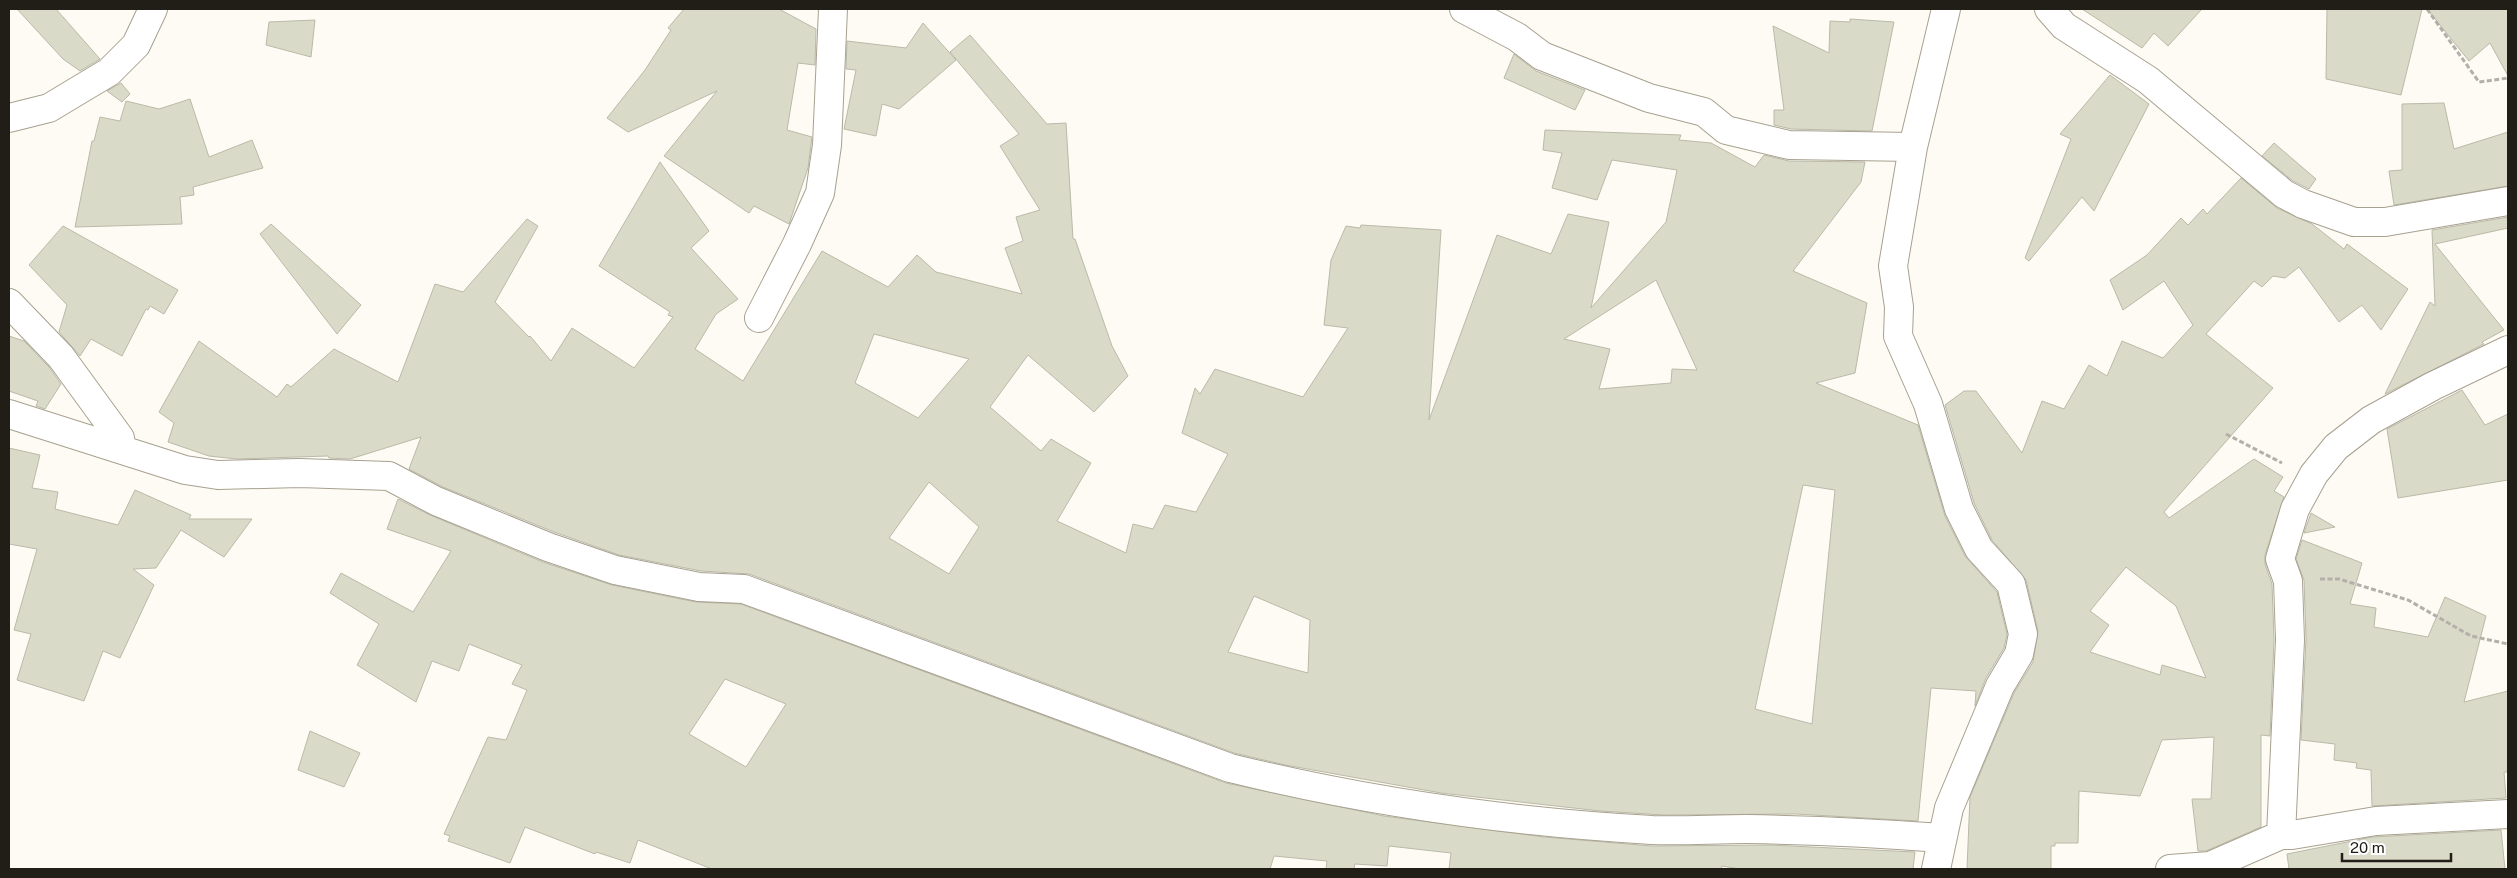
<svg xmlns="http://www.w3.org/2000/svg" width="2517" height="878" font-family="'Public Sans',sans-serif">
	<rect width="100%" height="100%" fill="#fefbf4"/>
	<path fill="#d9dac8" stroke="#b9baa8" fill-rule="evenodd" d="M 17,9 L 56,9 L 100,59 L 80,71 L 63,59 Z
		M 684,9 L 779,9 L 816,29 L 815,65 L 798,63 L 787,130 L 812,137 L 808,168 L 789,224 L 754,206 L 749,213 L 664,156 L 717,91 L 628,132 L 607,118 L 645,70 L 671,30 L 668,28 Z
		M 2082,9 L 2202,9 L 2168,46 L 2154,33 L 2142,48 Z
		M 2327,9 L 2422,9 L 2401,95 L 2326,79 Z
		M 2427,9 L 2508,9 L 2508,76 L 2490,43 L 2469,61 Z
		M 1850,19 L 1894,22 L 1872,131 L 1791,129 L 1774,125 L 1774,110 L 1784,110 L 1773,26 L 1829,53 L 1830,21 L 1850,22 Z
		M 315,20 L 311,57 L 266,45 L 269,22 Z
		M 923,23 L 956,60 L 899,109 L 882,104 L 876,136 L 844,129 L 856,70 L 846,69 L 847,41 L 906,48 Z
		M 970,35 L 1047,124 L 1066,123 L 1073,239 L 1075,239 L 1112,346 L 1128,376 L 1094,412 L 1028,355 L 990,407 L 1041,451 L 1051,439 L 1091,463 L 1057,521 L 1126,553 L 1133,524 L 1153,529 L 1165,505 L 1196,512 L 1228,454 L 1182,433 L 1195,388 L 1200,394 L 1215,369 L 1303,397 L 1348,328 L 1324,325 L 1331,260 L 1346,226 L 1360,228 L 1361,225 L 1441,230 L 1429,420 L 1497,235 L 1551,254 L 1568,214 L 1609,222 L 1591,308 L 1666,222 L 1677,170 L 1612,160 L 1597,200 L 1552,188 L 1562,153 L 1543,150 L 1545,130 L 1681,135 L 1679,140 L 1711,143 L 1755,167 L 1764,155 L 1789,161 L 1865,162 L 1861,182 L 1793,271 L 1867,303 L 1855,373 L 1816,383 L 1918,425 L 1945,516 L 1965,556 L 1997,592 L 2007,634 L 2004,648 L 1986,678 L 1975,706 L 1976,691 L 1931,688 L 1918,821 L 1796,814 L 1664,815 L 1600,811 L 1441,793 L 1285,765 L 1234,753 L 749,574 L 701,571 L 619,555 L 554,532 L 443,487 L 409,469 L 421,437 L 350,459 L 329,458 L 328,456 L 237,459 L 209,456 L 168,442 L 174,423 L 159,412 L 199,341 L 277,397 L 287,384 L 291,387 L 334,349 L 398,382 L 435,284 L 463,292 L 527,219 L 538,226 L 495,302 L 529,337 L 530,336 L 551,361 L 572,328 L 634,368 L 673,317 L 668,315 L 670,312 L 599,266 L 660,162 L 709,231 L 691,248 L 738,299 L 716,314 L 695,349 L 743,381 L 822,251 L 888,287 L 917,255 L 936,272 L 1022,294 L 1005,248 L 1023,241 L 1016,217 L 1040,210 L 1000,146 L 1019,134 L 950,52 ZM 1656,280 L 1697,370 L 1672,369 L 1671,383 L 1599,389 L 1610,349 L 1564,339 ZM 874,334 L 969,359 L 918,418 L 855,383 ZM 929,482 L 979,527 L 949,574 L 889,538 ZM 1803,485 L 1835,490 L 1812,724 L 1755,709 ZM 1254,596 L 1310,620 L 1308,673 L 1228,652 Z
		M 1514,54 L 1536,71 L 1585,90 L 1575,110 L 1504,78 Z
		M 2110,75 L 2149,104 L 2094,211 L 2082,197 L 2029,261 L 2025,258 L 2071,139 L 2060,134 Z
		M 121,83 L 130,94 L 122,102 L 107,91 Z
		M 190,99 L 209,157 L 252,140 L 263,168 L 193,187 L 194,195 L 180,197 L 182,224 L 75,227 L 92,141 L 94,141 L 100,117 L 120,121 L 126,101 L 159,109 Z
		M 2444,103 L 2454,149 L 2508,132 L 2508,186 L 2394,205 L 2389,171 L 2402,170 L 2402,104 Z
		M 2274,143 L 2316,179 L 2309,189 L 2293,181 L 2262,156 Z
		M 2241,178 L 2277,208 L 2312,224 L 2344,249 L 2347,244 L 2408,289 L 2381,330 L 2362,305 L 2339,322 L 2299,267 L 2285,278 L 2273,276 L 2262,287 L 2254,281 L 2206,334 L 2273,388 L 2164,512 L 2169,518 L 2254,459 L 2283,477 L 2274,491 L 2284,497 L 2265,555 L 2265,564 L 2272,584 L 2274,640 L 2270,736 L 2261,735 L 2261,827 L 2206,851 L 2198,851 L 2192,799 L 2211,799 L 2214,737 L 2162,740 L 2140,796 L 2079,791 L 2078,843 L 2055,843 L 2055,846 L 2051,846 L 2051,869 L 1967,869 L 1970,797 L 2014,693 L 2033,662 L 2038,631 L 2026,580 L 1992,540 L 1974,503 L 1945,405 L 1964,391 L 1976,391 L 2022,453 L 2042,401 L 2064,409 L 2089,365 L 2107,376 L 2122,341 L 2163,358 L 2193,325 L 2164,281 L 2123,310 L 2110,280 L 2147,255 L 2181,218 L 2188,225 L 2203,209 L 2207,214 ZM 2126,567 L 2176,606 L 2206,678 L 2162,665 L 2160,675 L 2090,652 L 2109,625 L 2090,611 Z
		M 2508,217 L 2508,228 L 2435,244 L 2504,330 L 2482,342 L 2484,344 L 2385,394 L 2430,302 L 2435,306 L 2432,230 Z
		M 271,224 L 361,305 L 337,334 L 260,234 Z
		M 63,226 L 178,290 L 164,314 L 150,306 L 148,310 L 146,309 L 122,356 L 91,339 L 80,356 L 59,332 L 67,305 L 29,265 Z
		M 9,336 L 24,341 L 49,367 L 61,384 L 45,409 L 36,406 L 38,401 L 9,391 Z
		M 2462,390 L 2485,425 L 2508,414 L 2508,480 L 2398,498 L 2387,429 Z
		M 9,448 L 40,455 L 32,488 L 58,492 L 55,509 L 118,525 L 135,490 L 191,515 L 189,519 L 252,519 L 224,557 L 181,530 L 156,568 L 133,569 L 154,585 L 120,658 L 103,651 L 84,701 L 17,680 L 31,634 L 14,630 L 37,549 L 9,544 Z
		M 398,499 L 430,515 L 543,562 L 612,585 L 696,602 L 741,604 L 1226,783 L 1384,816 L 1544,837 L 1652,846 L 1770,845 L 1915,852 L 1913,869 L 1740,869 L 1722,866 L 1721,869 L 1449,869 L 1451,853 L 1389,846 L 1387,866 L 1355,864 L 1354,869 L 1326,869 L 1327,861 L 1274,856 L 1270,869 L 712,869 L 638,840 L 630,863 L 596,852 L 595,854 L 525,827 L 510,863 L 448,841 L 450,836 L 444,834 L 488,737 L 506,740 L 527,690 L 512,684 L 522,665 L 469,644 L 459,671 L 432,661 L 416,702 L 357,665 L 379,624 L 330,593 L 341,573 L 413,612 L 451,551 L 387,529 ZM 725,679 L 786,704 L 746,767 L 689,734 Z
		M 2311,513 L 2335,527 L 2304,533 Z
		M 2302,540 L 2362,563 L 2350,604 L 2376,608 L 2374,627 L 2428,637 L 2445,597 L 2486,616 L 2464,702 L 2508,691 L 2508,772 L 2504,772 L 2506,798 L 2372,806 L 2371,770 L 2356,768 L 2357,763 L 2334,760 L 2335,744 L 2301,740 L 2306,639 L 2304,580 L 2296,559 Z
		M 310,731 L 360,753 L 344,787 L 298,770 Z
		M 2501,830 L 2505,869 L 2289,869 L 2287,854 L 2372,837 Z"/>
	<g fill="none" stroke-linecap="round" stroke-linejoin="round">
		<defs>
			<path id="street" d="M 1464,9 L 1517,37 L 1542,56 L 1649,98 L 1704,112 L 1726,130 L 1789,145 L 1913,147
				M 2049,9 L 2064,26 L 2148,80 L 2284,194 L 2303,204 L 2354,222 L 2385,222 L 2508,201
				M 9,118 L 49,108 L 109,72 L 136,45 L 153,9
				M 9,303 L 61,357 L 120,438 L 121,448
				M 759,318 L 797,244 L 820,193 L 827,145 L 833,9
				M 9,414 L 185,470 L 218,475 L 300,473 L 389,476 L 436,501 L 548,547 L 615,570 L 699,587 L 744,589 L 1230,768 C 1368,802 1509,822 1652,830 C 1683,831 1715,829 1746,829 C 1812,830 1877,833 1942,838
				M 2281,835 L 2290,640 L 2288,581 L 2280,559 L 2295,509 L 2314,474 L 2336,447 L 2371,420 L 2433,386 L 2508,350
				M 1936,869 L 1949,808 L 2000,686 L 2019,654 L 2023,634 L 2011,584 L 1979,549 L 1959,509 L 1928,404 L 1898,336 L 1899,307 L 1893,266 L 1913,147 L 1946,9
				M 2170,869 L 2210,866 L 2281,835 L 2292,835 L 2376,821 L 2508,814"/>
		</defs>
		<use href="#street" stroke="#a8a190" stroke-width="30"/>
		<path stroke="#b3b0a9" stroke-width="3" stroke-dasharray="5 2.5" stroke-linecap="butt" d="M 2427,9 L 2479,82 L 2508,78
			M 2226,434 L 2282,463
			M 2320,579 L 2339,579 L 2408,600 L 2471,636 L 2508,644"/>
		<use href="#street" stroke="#fff" stroke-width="28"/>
	</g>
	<rect width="2517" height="878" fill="none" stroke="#211e17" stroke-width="20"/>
	<path d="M2342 853v8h109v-8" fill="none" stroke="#211e17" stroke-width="2.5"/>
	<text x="2350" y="853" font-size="15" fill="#211e17" stroke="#ffffff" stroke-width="4" paint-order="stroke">20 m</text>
</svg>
